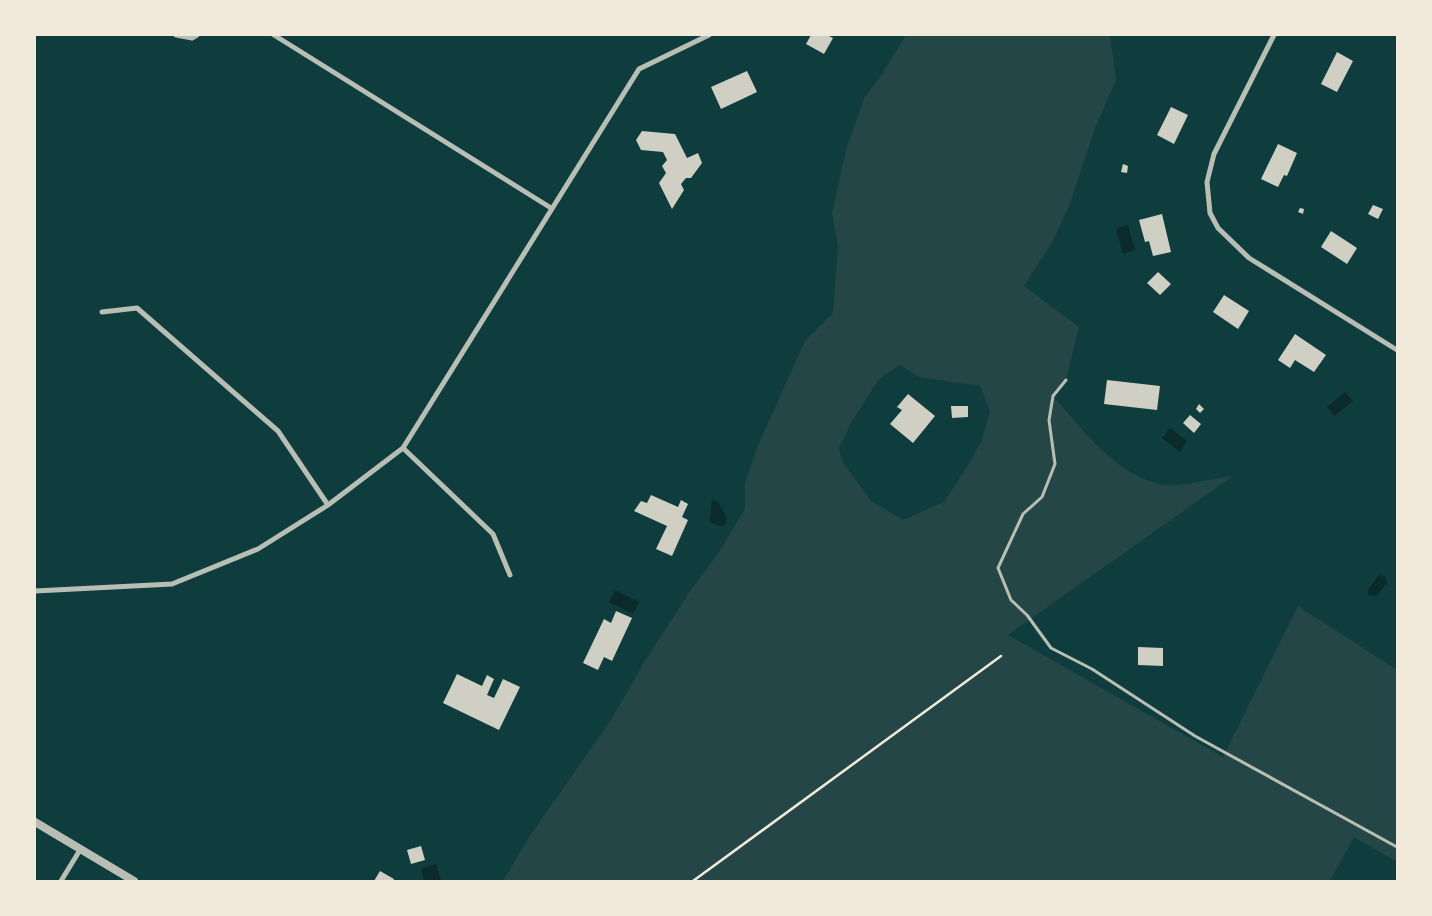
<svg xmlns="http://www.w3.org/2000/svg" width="1432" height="916" font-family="Raleway,sans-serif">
	<rect width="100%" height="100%" fill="#0f3d3e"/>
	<path fill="#244646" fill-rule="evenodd" d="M 906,35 L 1110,35 L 1116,80 L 1095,128 L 1071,201 L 1053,241 L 1024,286 L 1079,327 L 1066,380 L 1053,396 C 1082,429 1118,478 1165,485 C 1181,487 1215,478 1233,476 L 1008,635 L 1223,757 L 1298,606 L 1397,670 L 1397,862 L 1354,837 L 1330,881 L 503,881 L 531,834 L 611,720 L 645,661 L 688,594 L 719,552 L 745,509 L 745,483 L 757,448 L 805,341 L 833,313 L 838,247 L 832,213 L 846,150 L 864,98 L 880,77 ZM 900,365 L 919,377 L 980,386 L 990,411 L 982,440 L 971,460 L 944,502 L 903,520 L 871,501 L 842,461 L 839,448 L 852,421 L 879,379 Z"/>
	<path fill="#0a2a2b" d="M 1128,225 L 1135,250 L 1123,254 L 1116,229 Z
		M 1345,392 L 1353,401 L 1334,416 L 1327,407 Z
		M 1170,428 L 1187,441 L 1180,452 L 1162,438 Z
		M 712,500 L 718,502 L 727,518 L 725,525 L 720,526 L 710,522 Z
		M 1382,575 L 1386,578 L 1387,583 L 1376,596 L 1368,595 L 1368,590 L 1378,576 Z
		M 615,590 L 639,602 L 633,614 L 609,602 Z
		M 436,864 L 441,881 L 424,881 L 421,869 Z"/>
	<path fill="#cfcfc3" d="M 811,35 L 827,35 L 833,38 L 824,54 L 806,44 Z
		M 1337,52 L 1353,61 L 1337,92 L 1321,84 Z
		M 747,71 L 757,92 L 721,109 L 711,87 Z
		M 1171,107 L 1188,115 L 1174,144 L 1157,135 Z
		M 642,131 L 675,134 L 687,158 L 698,153 L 702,163 L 691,178 L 686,178 L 681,184 L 684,190 L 672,209 L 659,183 L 666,173 L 662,166 L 667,160 L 663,152 L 641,150 L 636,140 Z
		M 1278,144 L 1297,153 L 1287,176 L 1284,175 L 1278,187 L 1261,179 Z
		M 1123,164 L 1128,166 L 1127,173 L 1121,172 Z
		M 1373,205 L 1383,209 L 1378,219 L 1368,214 Z
		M 1300,208 L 1304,209 L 1303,214 L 1298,212 Z
		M 1162,214 L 1171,252 L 1153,256 L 1149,241 L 1145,242 L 1139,220 Z
		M 1331,231 L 1357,248 L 1347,264 L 1321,247 Z
		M 1158,272 L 1171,284 L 1160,295 L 1147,283 Z
		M 1224,295 L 1249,311 L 1238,329 L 1213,312 Z
		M 1295,334 L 1326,355 L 1314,372 L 1295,360 L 1290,368 L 1278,360 Z
		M 1107,380 L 1160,386 L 1157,410 L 1104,404 Z
		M 908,394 L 935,416 L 913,443 L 890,424 L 902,410 L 897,407 Z
		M 1199,404 L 1204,409 L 1200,413 L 1196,409 Z
		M 951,406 L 968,406 L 968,417 L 952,418 Z
		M 1190,415 L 1201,424 L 1194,433 L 1183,423 Z
		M 651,495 L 678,507 L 681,500 L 688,504 L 682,517 L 688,520 L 672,556 L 656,549 L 667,526 L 634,511 L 641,501 L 647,503 Z
		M 616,611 L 632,618 L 612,661 L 604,657 L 598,670 L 583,663 L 604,619 L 611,623 Z
		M 1138,647 L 1163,648 L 1163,666 L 1138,665 Z
		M 457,674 L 482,686 L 487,675 L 494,679 L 487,695 L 494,698 L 503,679 L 520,687 L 499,730 L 443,703 Z
		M 421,846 L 425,860 L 411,864 L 407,850 Z
		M 380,871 L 394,879 L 393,881 L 374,881 Z"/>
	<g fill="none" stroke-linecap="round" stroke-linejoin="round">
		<path stroke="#f1e9da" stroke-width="2.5" d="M 693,881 L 1001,656"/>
		<path stroke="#b8beb3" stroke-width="3" d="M 1066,380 L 1053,396 L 1049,420 L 1055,464 L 1042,497 L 1023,514 L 998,568 L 1011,600 L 1027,615 L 1051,648 L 1092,669 L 1195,736 L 1397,847"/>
		<path stroke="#b8beb3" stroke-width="5" d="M 176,35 L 192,38 L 197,35
			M 274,35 L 551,208
			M 1274,35 L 1214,154 L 1207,182 L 1210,213 L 1218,228 L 1249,258 L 1397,350
			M 102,312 L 137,308 L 278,431 L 328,505
			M 403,448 L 493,534 L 510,575
			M 35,591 L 172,584 L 258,549 L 328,505 L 403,448 L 639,69 L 709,35
			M 61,881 L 80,850"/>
		<path stroke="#b8beb3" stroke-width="8" d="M 35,822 L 134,881"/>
	</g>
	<rect width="1432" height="916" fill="none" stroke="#f1e9da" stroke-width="72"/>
</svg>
